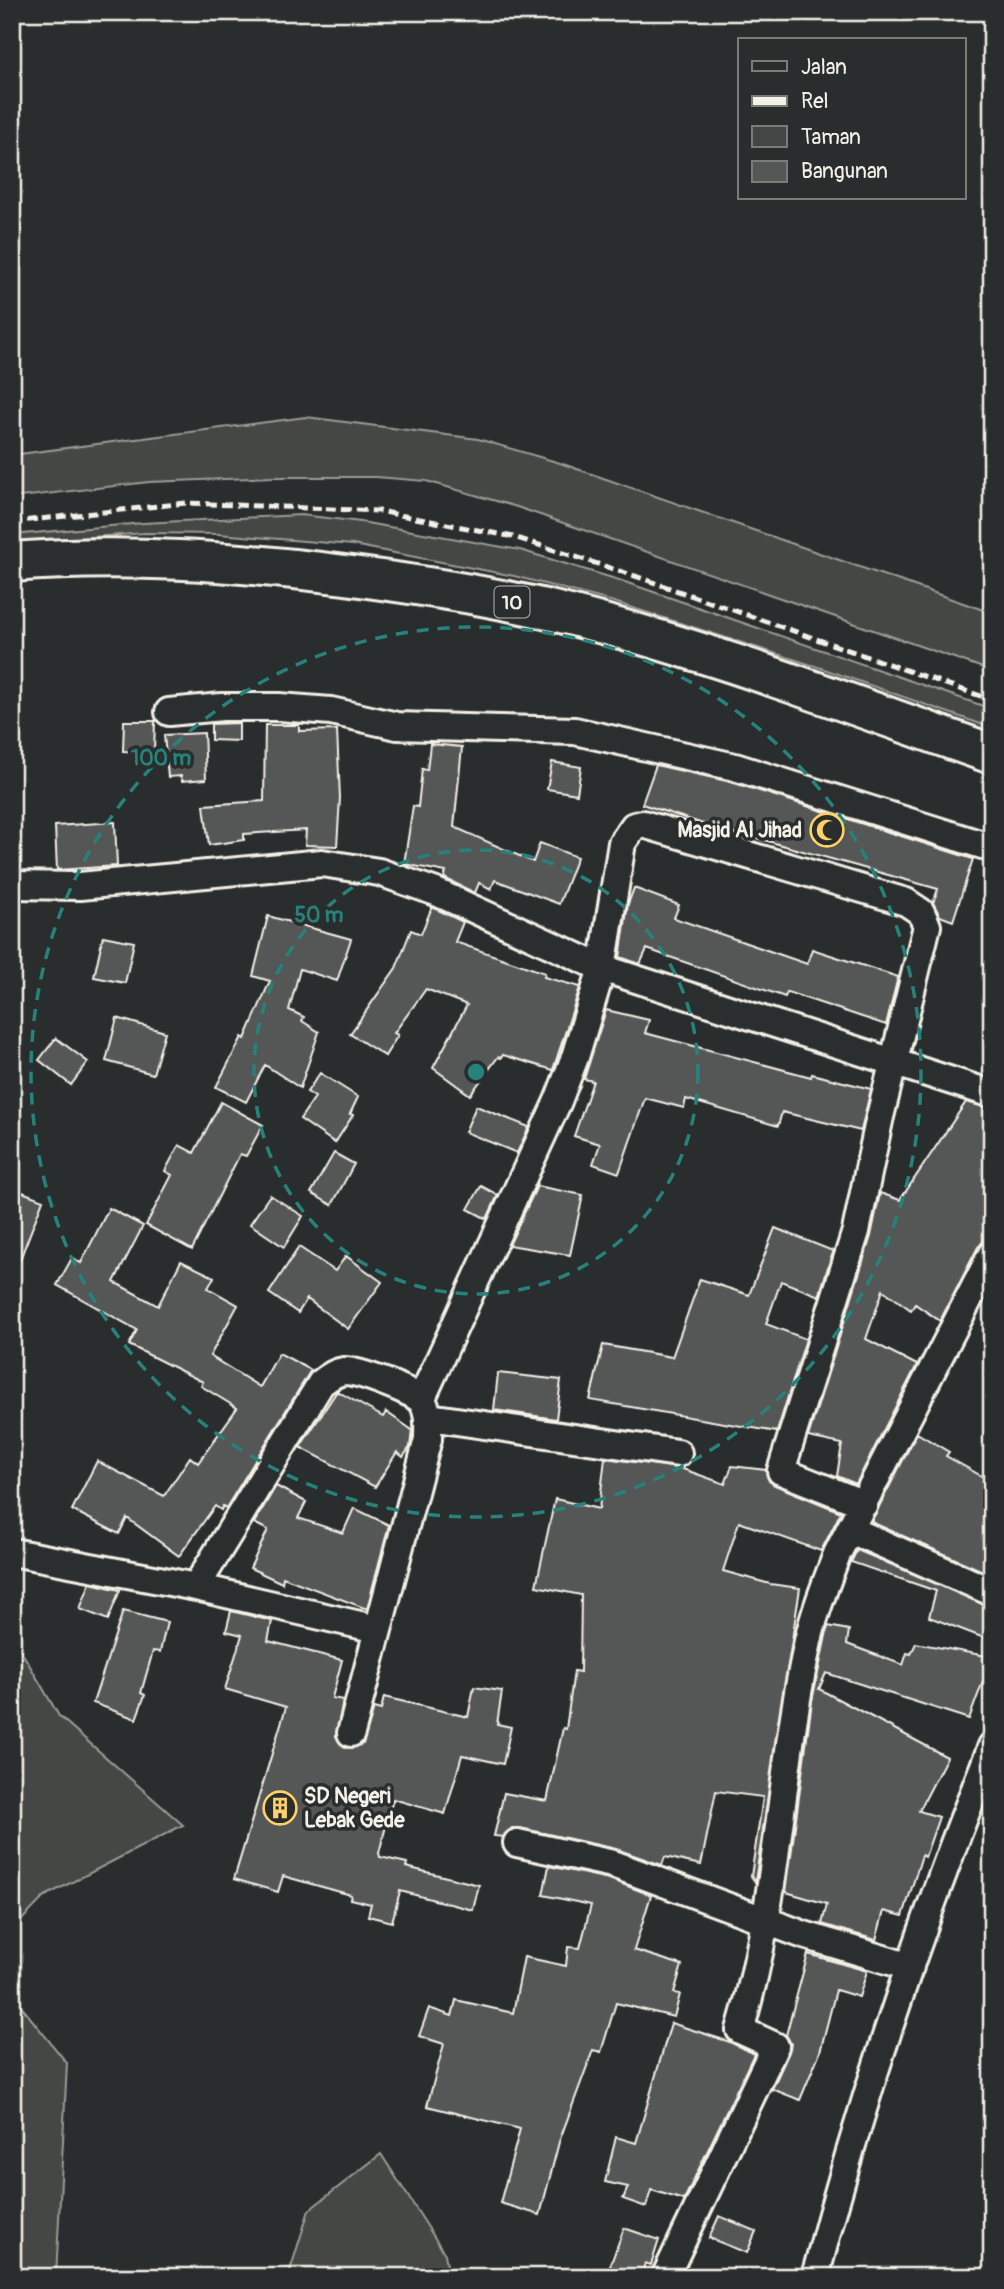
<svg xmlns="http://www.w3.org/2000/svg" width="1004" height="2289" font-family="Pangolin,sans-serif">
	<rect width="100%" height="100%" fill="#2a2d2e"/>
	<filter id="ink" filterUnits="userSpaceOnUse"><feTurbulence type="fractalNoise" baseFrequency=".0143" numOctaves="2"/><feDisplacementMap in="SourceGraphic" scale="14" xChannelSelector="R" yChannelSelector="G"/><feConvolveMatrix kernelMatrix="1 2 1 2 8 2 1 2 1" color-interpolation-filters="sRGB"/></filter>
	<g filter="url(#ink)">
		<path fill="#444645" stroke="#9c9c96" stroke-width="2" d="M 306,417 L 478,439 L 560,463 L 992,613 L 992,671 L 517,507 L 426,481 L 376,477 L 274,477 L 149,482 L 12,498 L 12,455 Z
			M 301,515 L 361,522 L 520,550 L 619,580 L 992,709 L 992,728 L 821,668 L 614,602 L 514,576 L 353,545 L 218,534 L 145,533 L 12,543 L 12,535 L 143,523 Z
			M 12,1635 L 59,1716 L 183,1825 L 45,1896 L 12,1930 Z
			M 12,1995 L 67,2063 L 56,2277 L 12,2277 Z
			M 381,2154 L 445,2254 L 449,2277 L 288,2277 L 309,2210 Z"/>
		<path fill="#555756" stroke="#f4f1e8" stroke-width="2" d="M 124,721 L 155,721 L 154,752 L 123,751 Z
			M 239,723 L 239,741 L 211,740 L 211,724 Z
			M 265,725 L 299,725 L 299,731 L 337,730 L 340,798 L 337,846 L 305,845 L 306,830 L 244,834 L 244,840 L 209,845 L 204,805 L 264,801 Z
			M 204,733 L 206,779 L 182,781 L 181,776 L 168,777 L 164,735 Z
			M 430,744 L 462,747 L 454,827 L 533,862 L 540,843 L 577,857 L 559,904 L 495,880 L 491,889 L 479,883 L 475,893 L 444,878 L 446,872 L 404,864 L 413,806 L 418,807 L 422,769 L 427,770 Z
			M 552,762 L 581,767 L 577,794 L 547,789 Z
			M 656,765 L 731,782 L 973,859 L 953,921 L 940,916 L 933,903 L 938,889 L 753,837 L 752,840 L 642,804 Z
			M 115,822 L 117,866 L 57,870 L 55,826 Z
			M 634,888 L 679,905 L 674,918 L 807,964 L 812,949 L 898,977 L 886,1025 L 787,992 L 785,997 L 647,949 L 640,964 L 620,957 L 628,904 Z
			M 432,907 L 463,922 L 455,942 L 545,973 L 544,977 L 580,987 L 553,1070 L 503,1055 L 501,1058 L 498,1057 L 470,1095 L 433,1068 L 467,1005 L 426,989 L 394,1033 L 398,1035 L 385,1056 L 350,1034 L 396,968 L 411,930 L 421,934 Z
			M 268,916 L 351,939 L 337,981 L 300,969 L 289,1010 L 304,1017 L 302,1021 L 319,1032 L 300,1088 L 265,1065 L 246,1102 L 216,1087 L 242,1037 L 245,1039 L 270,981 L 253,976 Z
			M 103,936 L 134,942 L 125,983 L 94,977 Z
			M 606,1010 L 649,1020 L 645,1033 L 811,1077 L 812,1074 L 871,1089 L 861,1131 L 782,1112 L 778,1126 L 686,1099 L 684,1108 L 645,1098 L 619,1173 L 593,1164 L 600,1144 L 574,1136 L 593,1081 L 584,1079 Z
			M 117,1018 L 165,1032 L 153,1074 L 106,1061 Z
			M 56,1038 L 88,1062 L 71,1085 L 39,1060 Z
			M 320,1073 L 358,1097 L 350,1114 L 353,1115 L 335,1143 L 300,1119 L 315,1097 L 307,1092 Z
			M 221,1102 L 263,1125 L 246,1156 L 240,1154 L 192,1250 L 146,1225 L 172,1175 L 165,1171 L 179,1145 L 194,1153 Z
			M 966,1102 L 992,1109 L 992,1238 L 978,1247 L 940,1321 L 915,1304 L 911,1310 L 883,1290 L 866,1339 L 917,1365 L 856,1484 L 837,1476 L 842,1444 L 808,1437 L 871,1236 L 880,1193 L 900,1200 Z
			M 476,1106 L 529,1127 L 517,1153 L 465,1132 Z
			M 334,1153 L 354,1164 L 332,1205 L 311,1193 Z
			M 481,1186 L 498,1195 L 487,1219 L 468,1209 Z
			M 537,1186 L 583,1195 L 570,1255 L 509,1245 Z
			M 12,1188 L 43,1200 L 14,1275 L 12,1275 Z
			M 270,1195 L 303,1216 L 284,1247 L 250,1224 Z
			M 109,1208 L 143,1226 L 114,1282 L 158,1306 L 181,1261 L 214,1277 L 208,1288 L 238,1305 L 210,1356 L 260,1387 L 279,1353 L 311,1370 L 226,1508 L 223,1506 L 221,1510 L 215,1506 L 179,1556 L 127,1518 L 119,1534 L 72,1510 L 97,1461 L 164,1496 L 190,1457 L 198,1463 L 237,1408 L 201,1386 L 203,1382 L 129,1345 L 137,1330 L 57,1285 L 72,1258 L 81,1263 Z
			M 775,1228 L 833,1251 L 819,1296 L 781,1281 L 766,1324 L 806,1339 L 777,1432 L 590,1400 L 603,1345 L 672,1357 L 700,1279 L 749,1295 Z
			M 299,1247 L 335,1271 L 346,1256 L 382,1282 L 348,1329 L 307,1299 L 298,1313 L 269,1293 Z
			M 498,1373 L 561,1380 L 556,1419 L 494,1410 Z
			M 337,1391 L 383,1417 L 386,1412 L 412,1430 L 410,1447 L 403,1457 L 397,1452 L 375,1487 L 300,1447 Z
			M 917,1433 L 949,1452 L 946,1456 L 992,1482 L 992,1575 L 871,1522 Z
			M 605,1458 L 680,1468 L 725,1484 L 732,1466 L 766,1470 L 769,1481 L 775,1485 L 841,1512 L 821,1551 L 739,1522 L 723,1571 L 770,1584 L 800,1588 L 755,1882 L 751,1876 L 763,1797 L 716,1791 L 701,1865 L 665,1857 L 662,1865 L 616,1849 L 520,1828 L 512,1828 L 503,1837 L 494,1836 L 504,1793 L 547,1801 L 563,1728 L 566,1729 L 574,1671 L 580,1672 L 581,1595 L 536,1586 L 555,1499 L 599,1509 Z
			M 276,1486 L 306,1502 L 298,1518 L 343,1533 L 354,1508 L 389,1525 L 367,1609 L 283,1577 L 282,1583 L 250,1568 L 268,1530 L 254,1523 Z
			M 857,1550 L 992,1607 L 992,1641 L 929,1617 L 936,1591 L 851,1562 Z
			M 90,1583 L 120,1590 L 108,1620 L 80,1609 Z
			M 123,1611 L 167,1622 L 160,1652 L 153,1651 L 141,1693 L 145,1695 L 136,1719 L 93,1703 Z
			M 231,1611 L 272,1621 L 268,1641 L 342,1660 L 332,1698 L 343,1700 L 336,1736 L 346,1748 L 363,1744 L 374,1708 L 381,1710 L 384,1697 L 468,1717 L 474,1687 L 502,1691 L 497,1724 L 511,1727 L 503,1764 L 462,1755 L 445,1814 L 393,1799 L 379,1853 L 380,1857 L 407,1863 L 406,1867 L 479,1885 L 473,1910 L 400,1891 L 392,1922 L 368,1916 L 371,1904 L 350,1899 L 351,1895 L 283,1876 L 278,1892 L 234,1879 L 286,1707 L 225,1689 L 242,1635 L 226,1631 Z
			M 828,1626 L 849,1630 L 847,1644 L 903,1665 L 907,1653 L 911,1654 L 916,1643 L 992,1657 L 969,1719 L 826,1673 L 819,1689 L 947,1757 L 919,1811 L 939,1817 L 925,1857 L 922,1855 L 903,1916 L 884,1911 L 876,1940 L 822,1924 L 827,1904 L 786,1892 L 812,1701 Z
			M 549,1866 L 609,1879 L 651,1895 L 634,1950 L 682,1965 L 674,1993 L 680,1994 L 674,2017 L 616,2003 L 601,2052 L 593,2050 L 559,2142 L 540,2215 L 500,2203 L 520,2129 L 427,2106 L 444,2044 L 419,2036 L 429,2008 L 452,2016 L 456,2000 L 513,2013 L 524,1957 L 566,1966 L 568,1947 L 580,1948 L 591,1905 L 543,1895 Z
			M 808,1954 L 867,1971 L 859,1997 L 836,1990 L 820,2052 L 800,2100 L 772,2089 L 789,2052 L 791,2044 L 786,2035 Z
			M 671,2023 L 730,2042 L 754,2054 L 684,2200 L 651,2190 L 646,2207 L 623,2199 L 628,2187 L 605,2182 L 616,2137 L 636,2143 Z
			M 719,2216 L 756,2231 L 747,2253 L 709,2238 Z
			M 624,2228 L 659,2240 L 651,2265 L 645,2263 L 641,2277 L 606,2277 Z"/>
		<g fill="none" stroke-linecap="round" stroke-linejoin="round">
			<defs>
				<path id="minor" d="M 169,712 L 222,707 L 279,707 L 331,711 L 397,726 L 575,731 L 735,767 L 992,848
					M 12,885 L 80,886 L 322,863 L 379,872 L 436,892 L 602,968 L 992,1094
					M 421,1400 L 558,1101 L 575,1057 L 602,968 L 622,843 L 634,826 L 643,824 L 906,902 L 921,912 L 927,926 L 879,1121 L 856,1231 L 781,1471 L 864,1504
					M 429,1417 L 678,1453
					M 851,1530 L 992,1592
					M 12,1552 L 196,1587 L 377,1629
					M 196,1587 L 321,1383 C 329,1377 335,1372 345,1371 C 359,1371 413,1391 422,1401 C 430,1412 428,1426 428,1439 L 351,1733
					M 517,1843 L 613,1864 L 804,1935 L 910,1967
					M 665,2277 L 775,2046 L 740,2030 C 778,1904 779,1778 806,1651 C 812,1618 825,1586 837,1554 L 992,1254
					M 815,2277 C 862,2097 923,1918 992,1746"/>
				<path id="trunk" d="M 12,562 C 124,553 234,561 345,575 C 413,584 482,594 549,610 C 699,646 846,703 992,754"/>
			</defs>
			<use href="#minor" stroke="#f4f1e8" stroke-width="32"/>
			<use href="#trunk" stroke="#f4f1e8" stroke-width="44"/>
			<use href="#minor" stroke="#2a2d2e" stroke-width="26"/>
			<use href="#trunk" stroke="#2a2d2e" stroke-width="38"/>
			<path stroke="#f4f1e8" stroke-width="5" stroke-dasharray="10 5" stroke-linecap="butt" d="M 12,522 L 186,503 L 379,511 L 514,537 L 638,577 L 992,700"/>
		</g>
	</g>
	<g fill="none" stroke="#26827a" stroke-width="3.5" stroke-dasharray="12 9">
		<circle cx="476" cy="1072" r="222"/>
		<circle cx="476" cy="1072" r="445"/>
	</g>
	<defs>
		<symbol id="mosque-ring" viewBox="-11 -11 22 22"><circle r="9.5" fill="#2a2d2e" stroke="#ffd166" stroke-width="1.5"/><path d="M3.5-4.9A6 6 0 1 0 3.5 4.9A5 5 0 1 1 3.5-4.9Z" fill="#ffd166"/></symbol>
		<symbol id="building-ring" viewBox="-11 -11 22 22"><circle r="9.5" fill="#2a2d2e" stroke="#ffd166" stroke-width="1.5"/><path d="M-4-6H4V6H1V3H-1V6H-4ZM-2.5-4.3h1.7v1.8h-1.7ZM.8-4.3h1.7v1.8H.8ZM-2.5-1h1.7V.8h-1.7ZM.8-1h1.7V.8H.8Z" fill="#ffd166"/></symbol>
	</defs>
	<g fill-rule="evenodd">
		<use href="#mosque-ring" x="808" y="811" width="38" height="38"/>
		<use href="#building-ring" x="261" y="1789" width="38" height="38"/>
	</g>
	<g text-anchor="middle" stroke-width="7" stroke-linejoin="round" paint-order="stroke">
		<rect fill="#2a2d2e" stroke="#b7b6b0" stroke-width="2" x="494.5" y="586.5" width="35" height="31" rx="5"/>
		<g font-size="19" font-weight="bold" fill="#f4f1e8">
			<text x="512" y="609">10</text>
		</g>
		<g font-size="21" font-weight="bold" fill="#f4f1e8" stroke="#2a2d2e" text-anchor="end">
			<text x="802" y="837">Masjid Al Jihad</text>
			<text x="304" y="1803" text-anchor="start">SD Negeri<tspan x="304" dy="24">Lebak Gede</tspan></text>
		</g>
	</g>
	<circle cx="476" cy="1072" r="10" fill="#26827a" stroke="#2a2d2e" stroke-width="3.5"/>
	<g font-size="21" text-anchor="middle" font-weight="bold" fill="#26827a" stroke="#2a2d2e" stroke-width="7" stroke-linejoin="round" paint-order="stroke">
		<text x="161" y="765">100 m</text>
		<text x="319" y="922">50 m</text>
	</g>
	<rect width="1004" height="2289" fill="none" stroke="#2a2d2e" stroke-width="42"/>
	<rect x="21" y="21" width="962" height="2247" fill="none" stroke="#f4f1e8" stroke-width="2.5" filter="url(#ink)"/>
	<rect x="738" y="38" width="228" height="161" fill="#2a2d2e" stroke="#7b7b78" stroke-width="2"/>
	<rect x="752" y="61" width="35" height="10" fill="#2a2d2e" stroke="#7b7b78" stroke-width="2"/>
	<text x="801" y="74" font-size="21" fill="#f4f1e8">Jalan</text>
	<rect x="752" y="96" width="35" height="10" fill="#f4f1e8" stroke="#7b7b78" stroke-width="2"/>
	<text x="801" y="108" font-size="21" fill="#f4f1e8">Rel</text>
	<rect x="752" y="126" width="35" height="21" fill="#444645" stroke="#7b7b78" stroke-width="2"/>
	<text x="801" y="144" font-size="21" fill="#f4f1e8">Taman</text>
	<rect x="752" y="161" width="35" height="21" fill="#555756" stroke="#7b7b78" stroke-width="2"/>
	<text x="801" y="178" font-size="21" fill="#f4f1e8">Bangunan</text>
</svg>
